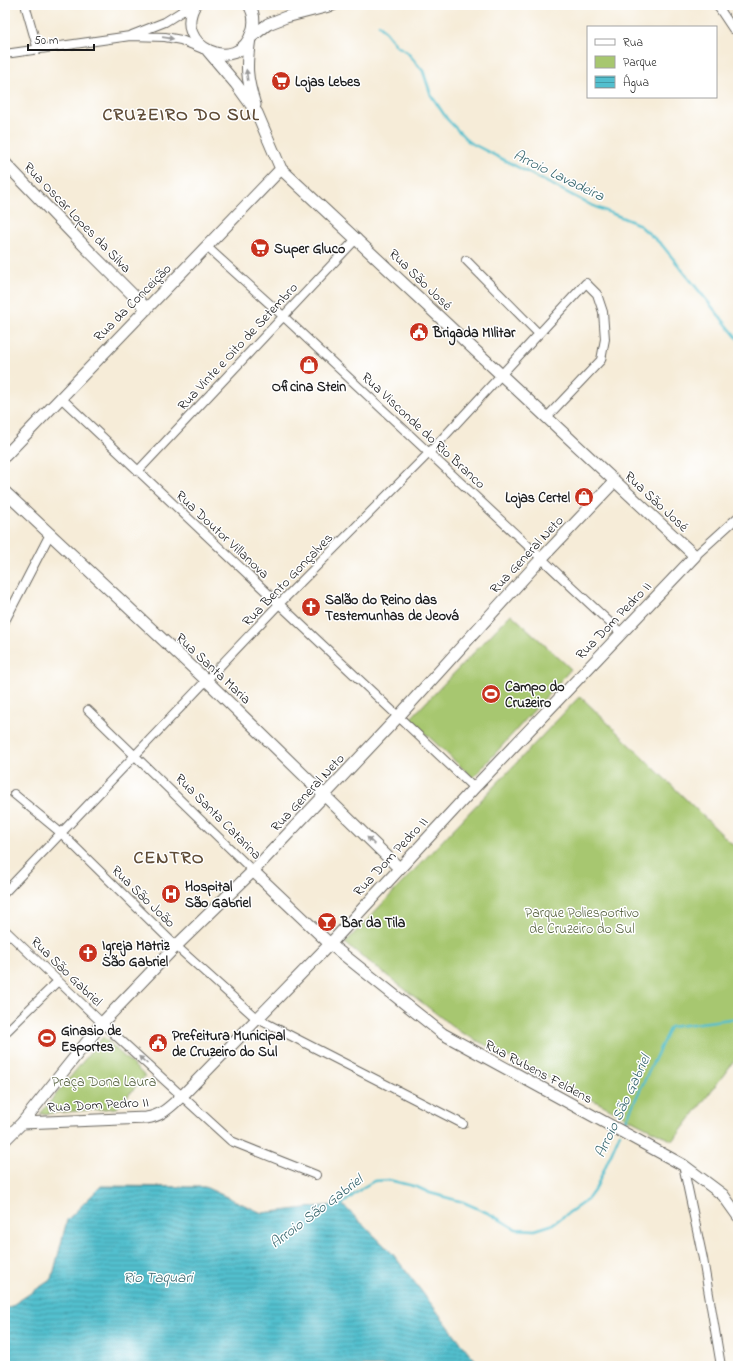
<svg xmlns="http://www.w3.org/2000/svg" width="743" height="1371" font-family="'Indie Flower',sans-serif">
	<defs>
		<pattern id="water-rules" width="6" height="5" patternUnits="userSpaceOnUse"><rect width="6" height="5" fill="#53bfce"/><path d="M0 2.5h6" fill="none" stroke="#449aa6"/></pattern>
	</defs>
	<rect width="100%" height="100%" fill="#fff"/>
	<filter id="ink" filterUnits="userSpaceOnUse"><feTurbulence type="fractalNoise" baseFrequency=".025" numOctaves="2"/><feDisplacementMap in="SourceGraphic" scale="8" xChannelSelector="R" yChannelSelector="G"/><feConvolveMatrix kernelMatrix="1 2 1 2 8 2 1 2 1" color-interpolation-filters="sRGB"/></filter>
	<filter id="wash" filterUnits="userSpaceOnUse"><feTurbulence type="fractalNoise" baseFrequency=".012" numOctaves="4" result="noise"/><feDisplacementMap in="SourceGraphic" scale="16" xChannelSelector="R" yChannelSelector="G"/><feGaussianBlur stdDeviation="0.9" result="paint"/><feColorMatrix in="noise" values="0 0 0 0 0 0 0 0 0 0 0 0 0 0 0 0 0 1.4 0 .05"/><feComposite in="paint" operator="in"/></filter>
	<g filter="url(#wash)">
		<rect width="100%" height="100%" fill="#f6ecd8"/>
		<path fill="#a7c76f" stroke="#627246" d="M 511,614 L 571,669 L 473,778 L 410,719 Z
			M 580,696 L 738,850 L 738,1056 L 673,1141 L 460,1032 L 345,943 Z
			M 103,1037 L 145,1076 L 117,1108 L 40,1114 Z"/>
		<path fill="url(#water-rules)" stroke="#386e75" d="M 101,1186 L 205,1187 L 262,1213 L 342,1204 L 392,1253 L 469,1353 L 482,1366 L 5,1366 L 5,1310 L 52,1279 L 67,1220 Z"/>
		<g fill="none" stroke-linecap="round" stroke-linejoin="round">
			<path stroke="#53bfce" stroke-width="2.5" d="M 379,24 L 397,46 L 407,52 L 423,71 L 431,95 L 447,119 L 469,142 L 591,205 L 638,224 L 662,245 L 738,339
				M 622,1128 L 670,1027 L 738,1018
				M 340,1206 L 362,1188 L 374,1181 L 389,1180 L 417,1187 L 430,1193 L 463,1202 L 490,1214 L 516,1229 L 535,1230 L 551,1225 L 587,1200 L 596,1188 L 620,1133"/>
		</g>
	</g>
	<g filter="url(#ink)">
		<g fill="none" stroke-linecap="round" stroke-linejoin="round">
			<defs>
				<path id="street" d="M 717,5 L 733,29 L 738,31
					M 26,8 L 38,50
					M 132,35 L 165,22 L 192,5
					M 5,54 L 130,36 L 165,37 L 181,40 L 203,49
					M 207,247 L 283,316 L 621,633
					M 466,260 L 538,333
					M 60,397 L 474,788
					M 138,471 L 357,238
					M 695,556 L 738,517
					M 5,621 L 50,534
					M 88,710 L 253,871
					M 14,794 L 61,833 L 176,946 L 256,1018 L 463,1124
					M 5,892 L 279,604 L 429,453 L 586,283 L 597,294 L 603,312 L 605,339 L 601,360 L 546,418
					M 5,930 L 102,1023 L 231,1141 L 316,1175
					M 5,1033 L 58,981
					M 683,1165 L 703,1259 L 721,1366"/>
				<path id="secondary" d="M 195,5 C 171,46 238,77 252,32 C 255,23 254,13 249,5
					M 255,105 C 246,77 246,66 250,38 L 268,24 L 286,17 L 333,5
					M 5,163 L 91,253 L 147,309
					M 5,456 L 281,169
					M 5,492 L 207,681 L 399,868
					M 253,871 L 330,944 L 443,1034 L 683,1165 L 723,1195 L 738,1216
					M 22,1123 L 146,1118 C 162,1116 171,1106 183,1095 L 330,944 L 474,788 L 695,556 L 281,169 L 257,113 L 236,84 L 208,51
					M 5,1140 L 22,1123 L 102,1023 L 176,946 L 253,871 L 398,717 L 542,558 L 615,481"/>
			</defs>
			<use href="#street" stroke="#68655e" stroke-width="10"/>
			<use href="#secondary" stroke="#68655e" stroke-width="13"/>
			<use href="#street" stroke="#fff" stroke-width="8"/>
			<use href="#secondary" stroke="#fff" stroke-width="11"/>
		</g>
		<defs><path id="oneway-solid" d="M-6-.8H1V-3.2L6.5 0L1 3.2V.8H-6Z"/></defs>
		<g fill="#999">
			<use href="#oneway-solid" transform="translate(168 38) rotate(8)"/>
			<use href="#oneway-solid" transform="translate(247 75) rotate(-98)"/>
			<use href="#oneway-solid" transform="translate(371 841) rotate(-135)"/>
			<use href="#oneway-solid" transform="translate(143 1060) rotate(-138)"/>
		</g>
	</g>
	<defs>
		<symbol id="supermarket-disc" viewBox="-11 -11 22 22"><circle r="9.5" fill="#c8321e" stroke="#fff"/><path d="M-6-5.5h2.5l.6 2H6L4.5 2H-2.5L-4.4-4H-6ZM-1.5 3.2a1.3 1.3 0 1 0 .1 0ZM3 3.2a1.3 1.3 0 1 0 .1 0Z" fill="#fff"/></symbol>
		<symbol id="civic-disc" viewBox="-11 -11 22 22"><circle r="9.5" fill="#c8321e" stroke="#fff"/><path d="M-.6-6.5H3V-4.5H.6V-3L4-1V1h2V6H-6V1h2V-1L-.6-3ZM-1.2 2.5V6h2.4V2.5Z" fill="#fff"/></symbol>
		<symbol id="shop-disc" viewBox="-11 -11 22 22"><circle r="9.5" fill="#c8321e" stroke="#fff"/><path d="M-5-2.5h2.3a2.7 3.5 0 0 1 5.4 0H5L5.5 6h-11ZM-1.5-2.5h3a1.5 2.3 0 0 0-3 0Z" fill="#fff"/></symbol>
		<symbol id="church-disc" viewBox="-11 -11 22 22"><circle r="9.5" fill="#c8321e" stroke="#fff"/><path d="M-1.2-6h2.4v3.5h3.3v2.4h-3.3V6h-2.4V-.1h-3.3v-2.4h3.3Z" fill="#fff"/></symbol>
		<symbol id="stadium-disc" viewBox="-11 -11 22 22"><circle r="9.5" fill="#c8321e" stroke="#fff"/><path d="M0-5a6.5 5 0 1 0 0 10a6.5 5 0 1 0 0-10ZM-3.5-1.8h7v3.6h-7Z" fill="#fff"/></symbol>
		<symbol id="hospital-disc" viewBox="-11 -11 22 22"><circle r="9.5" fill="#c8321e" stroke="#fff"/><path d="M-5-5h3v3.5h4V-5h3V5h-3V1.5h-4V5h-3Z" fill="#fff"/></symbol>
		<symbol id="bar-disc" viewBox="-11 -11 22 22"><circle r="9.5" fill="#c8321e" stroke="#fff"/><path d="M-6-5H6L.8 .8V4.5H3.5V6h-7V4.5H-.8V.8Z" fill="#fff"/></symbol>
	</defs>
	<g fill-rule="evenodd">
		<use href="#supermarket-disc" x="270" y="70" width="22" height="22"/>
		<use href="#supermarket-disc" x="249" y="237" width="22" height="22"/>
		<use href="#civic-disc" x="408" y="321" width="22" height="22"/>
		<use href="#shop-disc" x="298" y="354" width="22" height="22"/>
		<use href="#shop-disc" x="573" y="486" width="22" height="22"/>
		<use href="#church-disc" x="300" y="596" width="22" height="22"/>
		<use href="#stadium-disc" x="480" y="683" width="22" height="22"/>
		<use href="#hospital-disc" x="160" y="883" width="22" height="22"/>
		<use href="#bar-disc" x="316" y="911" width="22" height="22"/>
		<use href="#church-disc" x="77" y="942" width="22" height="22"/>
		<use href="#stadium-disc" x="36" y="1027" width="22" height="22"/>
		<use href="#civic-disc" x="147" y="1032" width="22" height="22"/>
	</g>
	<g text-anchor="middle" stroke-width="3" stroke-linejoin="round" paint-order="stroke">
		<g font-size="14" font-weight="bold" fill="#1c1c1c" stroke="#fff" text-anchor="start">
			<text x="295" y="86">Lojas Lebes</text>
			<text x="274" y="253">Super Gluco</text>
			<text x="433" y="337">Brigada MIlitar</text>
			<text x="309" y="391" text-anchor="middle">Oficina Stein</text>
			<text x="570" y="502" text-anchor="end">Lojas Certel</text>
			<text x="325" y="604">Salão do Reino das<tspan x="325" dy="16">Testemunhas de Jeová</tspan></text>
			<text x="505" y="691">Campo do<tspan x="505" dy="16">Cruzeiro</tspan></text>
			<text x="185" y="891">Hospital<tspan x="185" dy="16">São Gabriel</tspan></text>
			<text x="341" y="927">Bar da Tila</text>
			<text x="102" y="950">Igreja Matriz<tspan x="102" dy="16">São Gabriel</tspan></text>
			<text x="61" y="1035">Ginasio de<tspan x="61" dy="16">Esportes</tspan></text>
			<text x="172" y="1040">Prefeitura Municipal<tspan x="172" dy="16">de Cruzeiro do Sul</tspan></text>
		</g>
		<g font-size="14" fill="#1c1c1c" stroke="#fff">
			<text transform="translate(78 217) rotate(46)" y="5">Rua Oscar Lopes da Silva</text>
			<text transform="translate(421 279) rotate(44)" y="5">Rua São José</text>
			<text transform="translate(132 302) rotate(-45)" y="5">Rua da Conceição</text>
			<text transform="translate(237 346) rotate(-47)" y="5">Rua Vinte e Oito de Setembro</text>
			<text transform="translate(424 430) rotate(43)" y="5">Rua Visconde do Rio Branco</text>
			<text transform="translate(657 501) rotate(43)" y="5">Rua São José</text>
			<text transform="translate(223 534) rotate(43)" y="5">Rua Doutor Villanova</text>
			<text transform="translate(526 554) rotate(-47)" y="5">Rua General Neto</text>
			<text transform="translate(287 579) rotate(-46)" y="5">Rua Bento Gonçalves</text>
			<text transform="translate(613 620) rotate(-46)" y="5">Rua Dom Pedro II</text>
			<text transform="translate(214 668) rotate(43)" y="5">Rua Santa Maria</text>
			<text transform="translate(307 792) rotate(-47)" y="5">Rua General Neto</text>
			<text transform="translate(219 816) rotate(45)" y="5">Rua Santa Catarina</text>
			<text transform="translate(390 856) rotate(-47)" y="5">Rua Dom Pedro II</text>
			<text transform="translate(144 896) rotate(44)" y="5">Rua São João</text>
			<text transform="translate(67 971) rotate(44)" y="5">Rua São Gabriel</text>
			<text transform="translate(539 1071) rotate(28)" y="5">Rua Rubens Feldens</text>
			<text transform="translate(98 1104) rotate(-3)" y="5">Rua Dom Pedro II</text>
		</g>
		<g font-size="14" fill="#54603d" stroke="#fff">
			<text x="582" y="917">Parque Poliesportivo<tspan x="582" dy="16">de Cruzeiro do Sul</tspan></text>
			<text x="104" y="1086">Praça Dona Laura</text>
		</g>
		<g font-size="15" font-style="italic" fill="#35656c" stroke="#fff">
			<text transform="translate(559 175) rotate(26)" y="5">Arroio Lavadeira</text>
			<text transform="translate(622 1106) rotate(-65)" y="5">Arroio São Gabriel</text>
			<text transform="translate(316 1211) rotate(-37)" y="5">Arroio São Gabriel</text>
			<text x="158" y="1282">Rio Taquari</text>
		</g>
		<g font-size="18" font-weight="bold" letter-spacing="1" fill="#5e4b36" stroke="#fff">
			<text x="181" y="120">CRUZEIRO DO SUL</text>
			<text x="169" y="863">CENTRO</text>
		</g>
	</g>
	<rect width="743" height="1371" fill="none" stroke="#fff" stroke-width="20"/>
	<rect x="587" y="26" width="130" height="72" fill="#ffffff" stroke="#a4a4a4"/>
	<rect x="595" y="39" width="20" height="6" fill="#ffffff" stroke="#a4a4a4"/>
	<text x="623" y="46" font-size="12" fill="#1c1c1c">Rua</text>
	<rect x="595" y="56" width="20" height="12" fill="#a7c76f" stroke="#a4a4a4"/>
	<text x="623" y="66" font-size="12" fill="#1c1c1c">Parque</text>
	<rect x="595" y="76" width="20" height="12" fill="url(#water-rules)" stroke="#a4a4a4"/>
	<text x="623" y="86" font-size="12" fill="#1c1c1c">Água</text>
	<path d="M28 44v6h66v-6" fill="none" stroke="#1c1c1c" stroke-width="2"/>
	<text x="34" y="44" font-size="12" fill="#1c1c1c" stroke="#ffffff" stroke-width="3" paint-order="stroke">50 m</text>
</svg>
